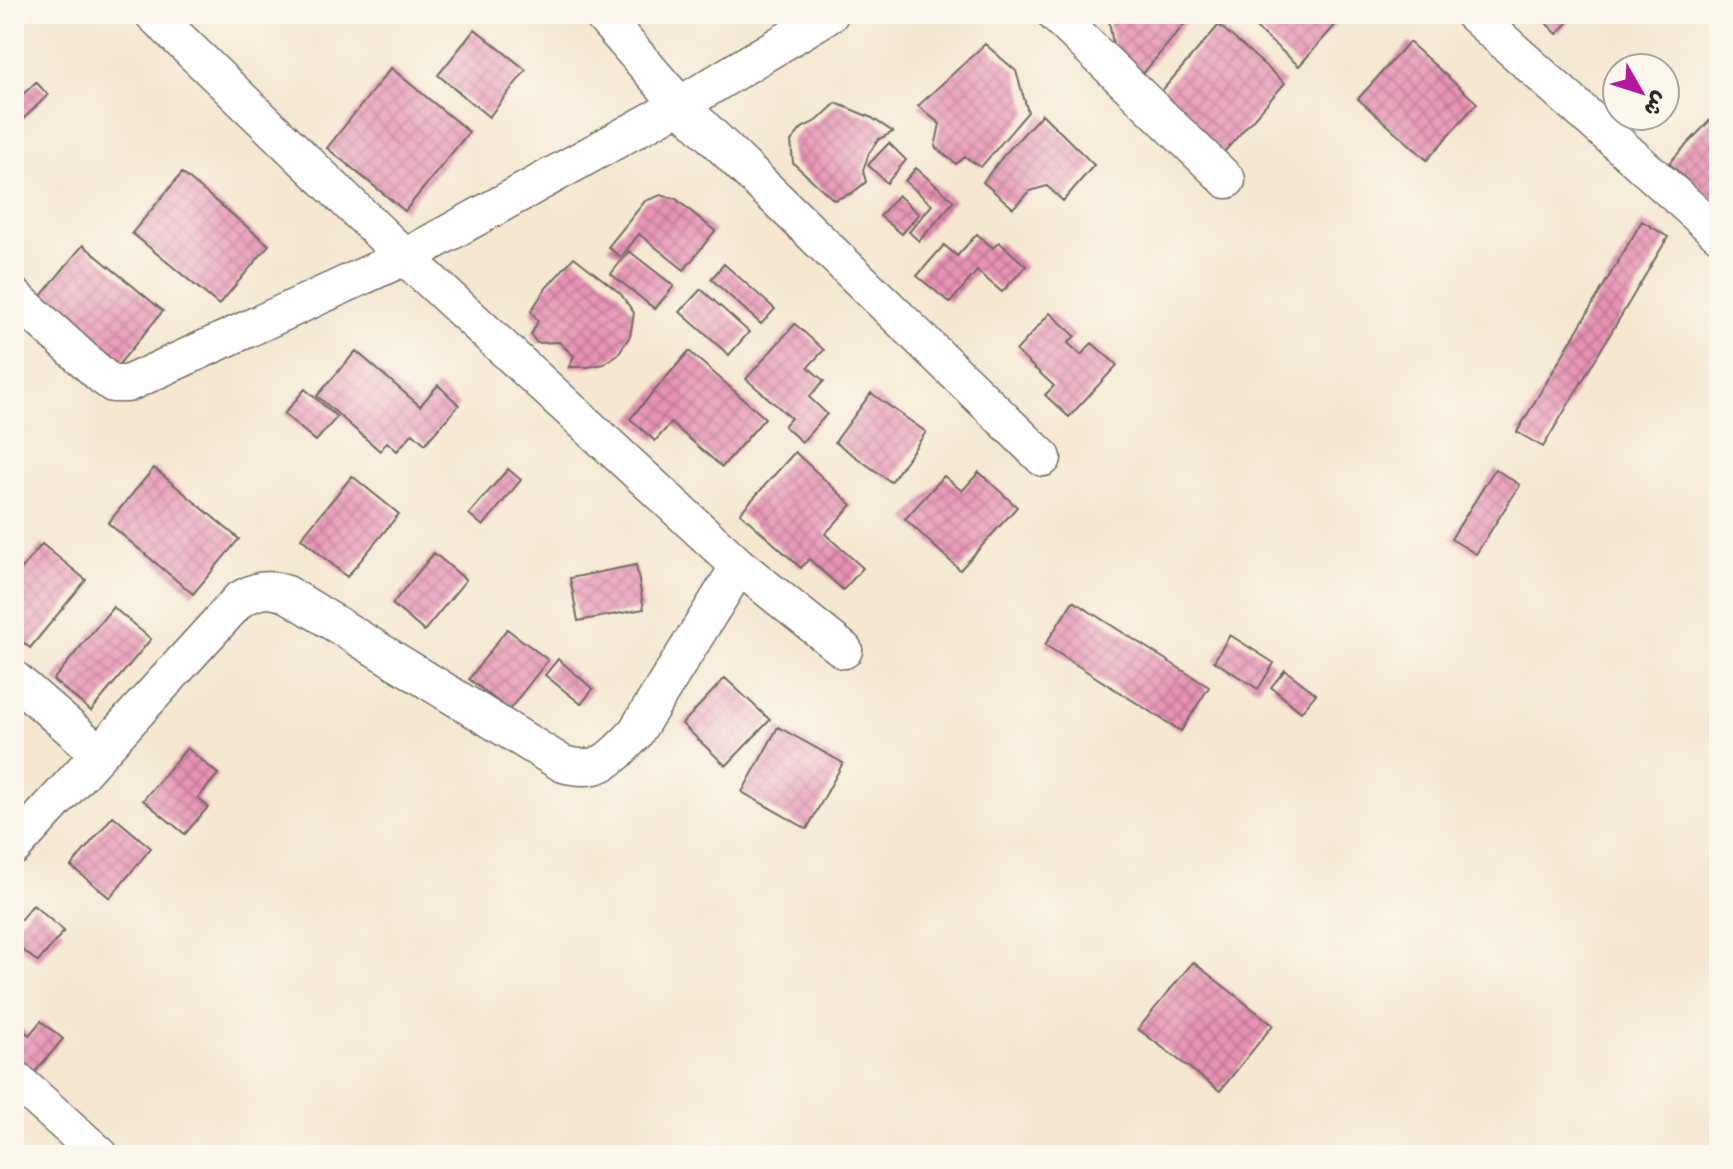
<svg xmlns="http://www.w3.org/2000/svg" width="1733" height="1169" font-family="'Comic Neue','Playpen Sans Arabic',sans-serif">
	<defs>
		<pattern id="building-cross-hatch" width="8" height="8" patternUnits="userSpaceOnUse" patternTransform="scale(2)"><rect width="8" height="8" fill="#e893b5"/><path d="M0 0l8 8M0 8l8-8" fill="none" stroke="#bc7893"/></pattern>
	</defs>
	<rect width="100%" height="100%" fill="#fbf7ec"/>
	<filter id="ink" filterUnits="userSpaceOnUse"><feTurbulence type="fractalNoise" baseFrequency=".0125" numOctaves="2"/><feDisplacementMap in="SourceGraphic" scale="16" xChannelSelector="R" yChannelSelector="G"/><feConvolveMatrix kernelMatrix="1 2 1 2 8 2 1 2 1" color-interpolation-filters="sRGB"/></filter>
	<filter id="wash" filterUnits="userSpaceOnUse"><feTurbulence type="fractalNoise" baseFrequency=".006" numOctaves="4" result="noise"/><feDisplacementMap in="SourceGraphic" scale="32" xChannelSelector="R" yChannelSelector="G"/><feGaussianBlur stdDeviation="1.8" result="paint"/><feColorMatrix in="noise" values="0 0 0 0 0 0 0 0 0 0 0 0 0 0 0 0 0 1.4 0 .05"/><feComposite in="paint" operator="in"/></filter>
	<g filter="url(#wash)">
		<rect width="100%" height="100%" fill="#f5e7d0"/>
		<g id="blocks">
			<path fill="url(#building-cross-hatch)" d="M 1108,14 L 1193,14 L 1137,81 L 1114,51 Z
				M 1240,14 L 1338,14 L 1338,22 L 1299,66 Z
				M 1537,14 L 1577,14 L 1557,34 Z
				M 1219,25 L 1285,83 L 1224,152 L 1159,94 Z
				M 475,29 L 526,70 L 489,117 L 438,75 Z
				M 1409,42 L 1477,103 L 1427,160 L 1358,99 Z
				M 985,44 L 1016,71 L 1028,112 L 981,167 L 965,157 L 956,164 L 935,147 L 940,124 L 918,106 Z
				M 391,68 L 469,132 L 405,211 L 327,148 Z
				M 36,82 L 48,95 L 21,121 L 14,114 L 14,103 Z
				M 836,103 L 872,118 L 893,132 L 879,139 L 869,153 L 863,170 L 866,182 L 852,193 L 834,200 L 793,163 L 791,141 L 802,128 L 818,120 Z
				M 1719,111 L 1719,211 L 1669,163 Z
				M 1042,114 L 1094,165 L 1063,201 L 1047,186 L 1030,191 L 1013,208 L 983,182 L 1004,155 Z
				M 889,143 L 906,160 L 887,183 L 868,165 Z
				M 916,168 L 954,201 L 919,241 L 909,232 L 932,205 L 905,181 Z
				M 182,173 L 269,245 L 219,305 L 132,233 Z
				M 661,195 L 676,199 L 715,231 L 684,270 L 639,234 L 621,257 L 608,247 L 645,201 Z
				M 898,195 L 919,214 L 902,234 L 880,216 Z
				M 1642,221 L 1668,237 L 1543,447 L 1517,432 Z
				M 977,234 L 993,248 L 999,242 L 1026,266 L 1002,292 L 977,271 L 950,303 L 917,276 L 944,245 L 957,256 Z
				M 83,245 L 163,311 L 115,369 L 35,303 Z
				M 629,251 L 674,286 L 655,309 L 611,274 Z
				M 574,257 L 620,293 L 634,313 L 630,336 L 618,354 L 604,364 L 587,367 L 569,367 L 574,356 L 559,342 L 537,343 L 531,335 L 538,321 L 531,311 L 546,288 Z
				M 724,264 L 775,309 L 761,324 L 711,279 Z
				M 701,289 L 749,332 L 729,355 L 680,312 Z
				M 1050,313 L 1075,336 L 1068,343 L 1081,355 L 1092,343 L 1117,365 L 1069,417 L 1045,395 L 1054,386 L 1016,351 Z
				M 795,324 L 824,350 L 808,367 L 824,381 L 809,397 L 827,414 L 802,442 L 784,426 L 791,418 L 746,379 Z
				M 356,351 L 420,406 L 438,385 L 459,405 L 425,444 L 413,433 L 397,451 L 387,442 L 380,451 L 317,396 Z
				M 689,351 L 765,418 L 722,467 L 671,423 L 655,441 L 630,419 Z
				M 305,389 L 337,417 L 316,441 L 284,414 Z
				M 871,393 L 926,432 L 891,482 L 835,442 Z
				M 795,452 L 852,505 L 825,534 L 863,568 L 843,590 L 809,559 L 801,568 L 740,513 Z
				M 154,468 L 239,539 L 193,594 L 108,523 Z
				M 508,469 L 521,480 L 483,526 L 469,514 Z
				M 1495,469 L 1520,485 L 1476,554 L 1451,539 Z
				M 979,472 L 1017,507 L 960,570 L 905,519 L 944,476 L 962,491 Z
				M 352,476 L 399,514 L 347,577 L 301,538 Z
				M 42,544 L 86,580 L 30,648 L 14,635 L 14,578 Z
				M 434,553 L 466,580 L 424,631 L 392,604 Z
				M 636,565 L 644,609 L 578,621 L 570,578 Z
				M 1073,601 L 1209,687 L 1181,731 L 1045,645 Z
				M 113,607 L 151,639 L 91,711 L 53,680 Z
				M 507,629 L 548,660 L 509,710 L 469,679 Z
				M 1230,635 L 1274,663 L 1258,689 L 1214,661 Z
				M 558,659 L 593,689 L 581,704 L 545,675 Z
				M 1285,670 L 1316,694 L 1301,712 L 1271,687 Z
				M 725,678 L 770,720 L 726,766 L 682,724 Z
				M 778,727 L 843,763 L 807,829 L 742,792 Z
				M 187,748 L 218,774 L 198,798 L 208,807 L 185,834 L 143,800 Z
				M 113,816 L 151,848 L 110,898 L 71,866 Z
				M 33,905 L 64,931 L 38,962 L 14,943 L 14,927 Z
				M 1193,962 L 1273,1025 L 1220,1091 L 1138,1029 Z
				M 41,1021 L 63,1039 L 30,1078 L 14,1065 L 14,1022 L 29,1035 Z"/>
		</g>
	</g>
	<g filter="url(#ink)">
		<use href="#blocks" fill-opacity="0" stroke="#726d65" stroke-width="2"/>
		<g fill="none" stroke-linecap="round" stroke-linejoin="round">
			<defs>
				<path id="street" d="M 153,14 L 405,257 L 739,566 L 844,650
					M 601,14 L 680,105 L 1043,458
					M 1055,14 L 1227,180
					M 1473,14 L 1719,234
					M 14,296 L 103,377 L 113,384 L 127,384 L 405,257 L 680,105 L 830,14
					M 14,679 L 98,752
					M 14,847 L 239,600 C 256,590 267,587 287,594 L 563,764 C 599,774 610,760 634,735 L 739,566
					M 14,1078 L 100,1155"/>
			</defs>
			<use href="#street" stroke="#726d65" stroke-width="39"/>
			<use href="#street" stroke="#fff" stroke-width="36"/>
		</g>
	</g>
	<rect width="1733" height="1169" fill="none" stroke="#fbf7ec" stroke-width="48"/>
	<g transform="translate(1641 92) rotate(129)"><circle r="38" fill="#fbf7ec" stroke="#a8a59f" stroke-width="2"/>
	<path d="M0-6L14 30L0 20L-14 30Z" fill="#b5179e"/>
	<text y="-12" font-size="22" font-weight="bold" text-anchor="middle" fill="#2b2b2b">ش</text>
	</g>
</svg>
